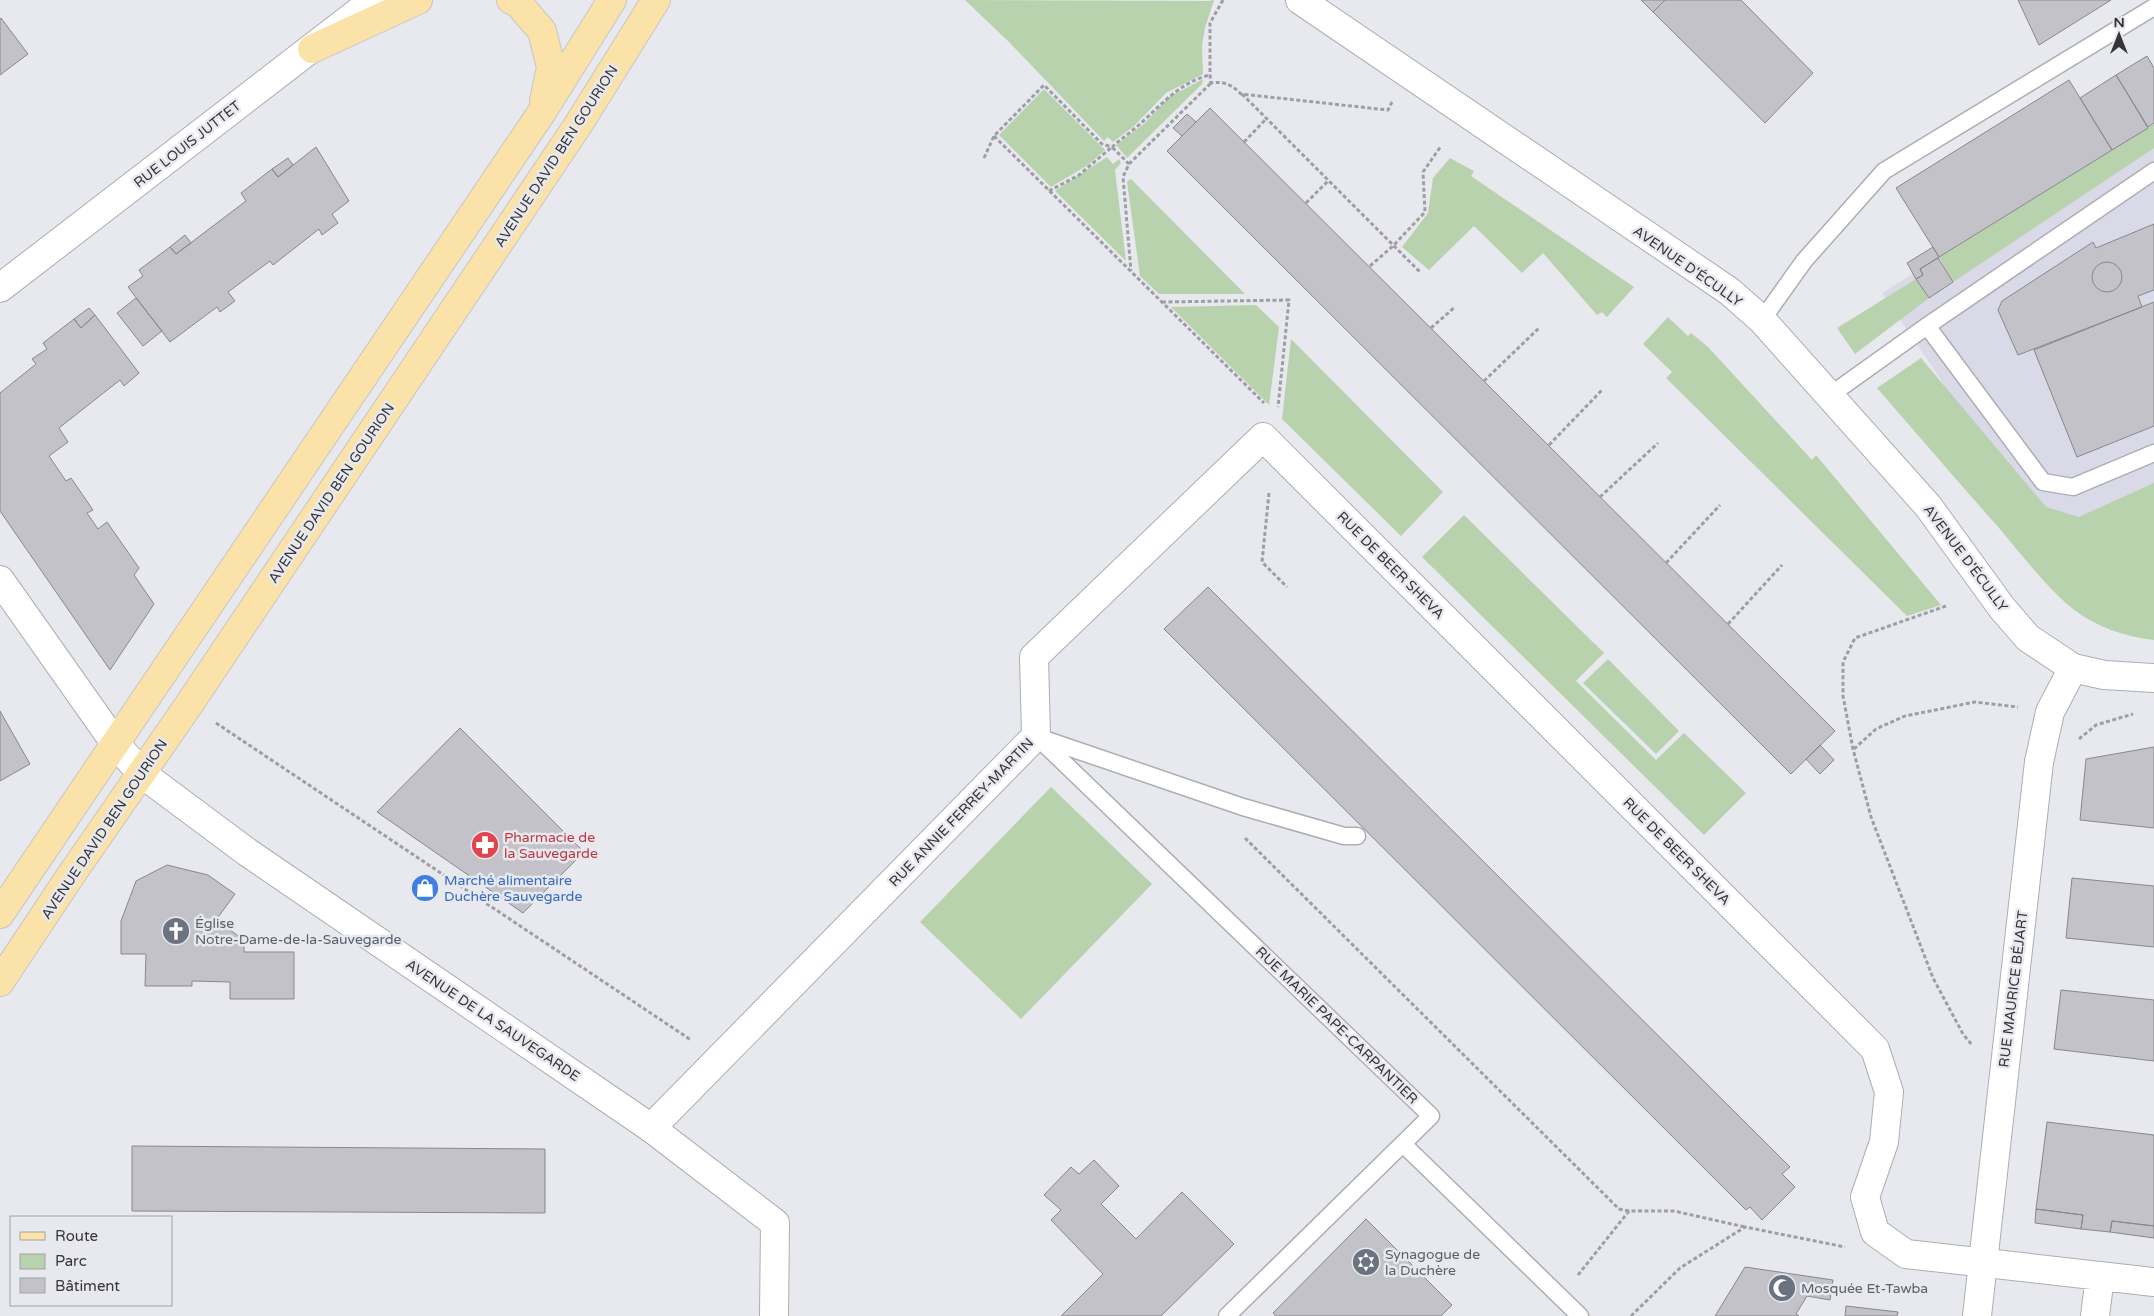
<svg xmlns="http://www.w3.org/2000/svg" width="2154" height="1316" font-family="'Varela Round',sans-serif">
	<rect width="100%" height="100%" fill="#e8e8ef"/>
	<path fill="#d9d9e7" d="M 2154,124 L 2154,625 L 2081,615 L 2032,537 L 1938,375 L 1882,293 Z"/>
	<path fill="#b8d2ae" d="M 965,0 L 1209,1 L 1214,0 L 1205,28 L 1202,45 L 1203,74 L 1166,93 L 1134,126 L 1113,142 L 1108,137 L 1104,141 L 1009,42 Z
		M 1203,79 L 1202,84 L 1127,158 L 1116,145 L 1145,123 L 1169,97 Z
		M 1044,89 L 1105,150 L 1088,165 L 1051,187 L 999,135 Z
		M 2154,124 L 2154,148 L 1953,282 L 1939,257 Z
		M 1107,157 L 1113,164 L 1119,159 L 1121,163 L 1115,170 L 1126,261 L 1055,191 Z
		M 1450,158 L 1474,171 L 1471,176 L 1634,287 L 1607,317 L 1602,312 L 1597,315 L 1543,253 L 1522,273 L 1474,226 L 1429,270 L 1402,247 L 1428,213 L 1433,178 Z
		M 1130,179 L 1132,180 L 1245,294 L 1159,294 L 1140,276 L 1127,182 Z
		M 1916,279 L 1929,298 L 1855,354 L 1837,328 Z
		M 1256,305 L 1279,327 L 1269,405 L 1171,307 Z
		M 1668,317 L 1688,336 L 1691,333 L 1708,347 L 1812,460 L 1816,455 L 1941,605 L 1907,616 L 1666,378 L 1672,372 L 1643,344 Z
		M 1291,339 L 1443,492 L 1401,536 L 1282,419 Z
		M 1921,358 L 2046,507 L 2079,517 L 2154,483 L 2154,640 C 2126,637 2096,627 2073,609 C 2047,588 2021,554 1999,528 C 1958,482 1918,435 1877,388 Z
		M 1464,515 L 1604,653 L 1576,681 L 1656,760 L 1684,733 L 1746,793 L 1704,835 L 1422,557 Z
		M 1608,659 L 1679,731 L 1656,754 L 1583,683 Z
		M 1051,787 L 1152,884 L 1021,1019 L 920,922 Z"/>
	<path fill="#c2c2c8" stroke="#87878d" d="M 1641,0 L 1665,0 L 1653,12 Z
		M 1665,0 L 1741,0 L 1813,73 L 1765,123 L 1653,12 Z
		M 2018,0 L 2111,0 L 2039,45 Z
		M 1,18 L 28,54 L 0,75 L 0,19 Z
		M 2147,56 L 2154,68 L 2154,123 L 2148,127 L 2116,75 Z
		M 2116,75 L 2148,128 L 2112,150 L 2080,98 Z
		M 2069,80 L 2112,150 L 1939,257 L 1896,188 Z
		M 1210,108 L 1835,731 L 1791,774 L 1167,151 Z
		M 1187,114 L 1196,122 L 1182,136 L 1173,128 Z
		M 316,147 L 349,201 L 332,214 L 338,223 L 322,235 L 319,229 L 273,265 L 270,261 L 228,292 L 235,301 L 220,312 L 217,307 L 170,342 L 128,287 L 143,276 L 139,270 L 170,247 L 176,254 L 246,201 L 241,193 L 272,169 L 278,177 Z
		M 288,158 L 293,165 L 278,177 L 272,169 Z
		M 2154,224 L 2154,290 L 2138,296 L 2142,307 L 2018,355 L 1998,310 L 2002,301 L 2093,242 L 2096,248 Z
		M 185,235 L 191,243 L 176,254 L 170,247 Z
		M 1933,247 L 1939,257 L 1920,269 L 1923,275 L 1916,279 L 1907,263 Z
		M 1938,258 L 1953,282 L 1929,298 L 1916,279 L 1923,275 L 1920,269 Z
		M2092 277a15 15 0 1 1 30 0a15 15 0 1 1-30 0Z
		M 136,298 L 162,331 L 143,346 L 117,313 Z
		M 2154,302 L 2154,426 L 2077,457 L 2034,350 Z
		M 89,308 L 95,315 L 81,328 L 74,319 Z
		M 95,315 L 139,373 L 124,386 L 120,380 L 59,428 L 68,442 L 49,456 L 66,481 L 71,478 L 93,510 L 87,513 L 98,529 L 107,522 L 139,568 L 134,575 L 154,604 L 110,670 L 0,511 L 0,393 L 36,364 L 32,359 L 47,349 L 43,343 L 74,319 L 81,328 Z
		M 1208,587 L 1790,1167 L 1782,1174 L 1795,1187 L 1762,1220 L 1750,1207 L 1746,1210 L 1164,629 Z
		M 0,711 L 30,764 L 0,781 Z
		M 460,728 L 584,852 L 523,913 L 377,812 Z
		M 1820,745 L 1834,760 L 1820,774 L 1806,759 Z
		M 2154,747 L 2154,828 L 2080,820 L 2086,759 Z
		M 167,865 L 208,875 L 235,894 L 216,920 L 244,940 L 244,952 L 294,952 L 294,999 L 230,999 L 230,982 L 192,981 L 192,986 L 145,986 L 146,954 L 121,954 L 121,921 L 136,881 Z
		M 2072,878 L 2154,886 L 2154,947 L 2066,938 Z
		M 2061,990 L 2154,1000 L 2154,1061 L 2054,1049 Z
		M 2047,1122 L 2154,1135 L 2154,1226 L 2112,1221 L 2110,1232 L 2081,1229 L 2083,1215 L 2036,1209 Z
		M 132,1146 L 545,1149 L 545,1213 L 132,1211 Z
		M 1094,1160 L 1119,1186 L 1101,1204 L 1136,1239 L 1182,1192 L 1234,1244 L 1161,1316 L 1061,1316 L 1103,1274 L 1051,1220 L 1061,1210 L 1044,1195 L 1071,1167 L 1079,1174 Z
		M 2036,1209 L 2083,1215 L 2081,1229 L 2035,1223 Z
		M 1366,1219 L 1452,1305 L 1441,1316 L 1276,1316 L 1273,1313 Z
		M 2112,1221 L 2154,1226 L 2154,1238 L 2110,1232 Z
		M 1745,1267 L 1833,1280 L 1830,1300 L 1807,1296 L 1796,1314 L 1799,1316 L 1715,1316 Z
		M 1846,1306 L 1898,1312 L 1897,1316 L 1845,1316 Z"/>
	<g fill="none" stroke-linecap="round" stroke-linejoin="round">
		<defs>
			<path id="lane" d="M 1762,320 L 1804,261 L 1884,171 L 2154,7
				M 1927,326 L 2043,482 L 2073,487 L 2154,453
				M 1829,396 L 1927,326 L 2154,171
				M 1036,736 L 1431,1116 L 1227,1316
				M 1041,738 L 1243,807 L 1344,836 L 1357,836
				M 1403,1144 L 1580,1316"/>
			<path id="street" d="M 0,580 L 115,743
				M 2039,762 L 2050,712 L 2073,668
				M 651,1128 L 1036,736 L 1034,657 L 1263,437 L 1875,1049 L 1889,1092 L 1884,1142 L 1865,1197 L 1875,1232 L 1906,1254 L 2154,1282
				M 2095,1316 L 2100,1276"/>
			<path id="secondary" d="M 1300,0 L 1729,291 L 1762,320 L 1928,506 L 2002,608 L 2028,638 L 2073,668 L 2104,675 L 2154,678
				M 0,288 L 374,0
				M 115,743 L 141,773 L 247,852 L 651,1128 L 775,1223 L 774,1316
				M 1977,1316 L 2039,762"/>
			<path id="primary" d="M 511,0 L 518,3 L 542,31 L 551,67 L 544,101
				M 312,49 L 418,0
				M 0,914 L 542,112 L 612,0
				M 0,982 L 69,878 L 188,706 L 578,125 L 656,0"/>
		</defs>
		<use href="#lane" stroke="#adaeb4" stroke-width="19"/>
		<use href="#street" stroke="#adaeb4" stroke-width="30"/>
		<use href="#secondary" stroke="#adaeb4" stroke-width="30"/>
		<use href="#primary" stroke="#c7c7c8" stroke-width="30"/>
		<path stroke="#9e9ea3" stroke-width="3" stroke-dasharray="4 2.5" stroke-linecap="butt" d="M 1223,0 L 1210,23 L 1210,75 L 1211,83 C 1225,81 1232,85 1241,94 L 1388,110 L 1392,102
			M 1242,94 L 1421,273
			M 994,136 L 1264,403
			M 1244,142 L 1266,119
			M 984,158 L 994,136 L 1044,85 L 1102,144 L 1112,147 C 1121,139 1131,132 1140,124 C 1161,105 1180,82 1210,75
			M 1129,164 L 1211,83
			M 1049,191 L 1079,175 L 1112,147 L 1129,164 L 1123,177 L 1131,271
			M 1306,203 L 1328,181
			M 1370,266 L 1393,246 L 1425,212 L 1423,172 L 1441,146
			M 1162,302 L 1289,300 L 1278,407
			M 1431,328 L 1455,307
			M 1484,381 L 1540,327
			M 1549,445 L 1603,389
			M 1269,493 L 1262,562 L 1287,587
			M 1600,497 L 1658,443
			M 1666,563 L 1720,505
			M 1946,606 L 1855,638 L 1843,662 L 1843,696 L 1853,749 L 1871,817 L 1933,978 L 1963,1034 L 1972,1045
			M 1728,624 L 1782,565
			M 216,723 L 691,1040
			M 2079,739 L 2096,725 L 2133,714
			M 1854,749 L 1876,729 L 1905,716 L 1975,702 L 2018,707
			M 1245,838 L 1619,1209 L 1629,1211 L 1674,1211 L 1745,1227
			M 1578,1275 L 1629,1211
			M 1631,1316 L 1680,1268 L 1745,1227 L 1845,1247"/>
		<use href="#lane" stroke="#fff" stroke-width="16"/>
		<use href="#street" stroke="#fff" stroke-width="28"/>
		<use href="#secondary" stroke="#fff" stroke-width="28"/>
		<use href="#primary" stroke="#fbe2a8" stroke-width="28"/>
	</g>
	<defs>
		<symbol id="pharmacy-disc" viewBox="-11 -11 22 22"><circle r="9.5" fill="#e0444e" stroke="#e8e8ef"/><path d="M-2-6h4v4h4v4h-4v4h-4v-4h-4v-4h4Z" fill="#fff"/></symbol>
		<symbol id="shop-disc" viewBox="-11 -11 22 22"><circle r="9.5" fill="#3f7fe0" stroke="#e8e8ef"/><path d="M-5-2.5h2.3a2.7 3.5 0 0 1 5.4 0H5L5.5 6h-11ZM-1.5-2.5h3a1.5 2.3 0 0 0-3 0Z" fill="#fff"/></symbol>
		<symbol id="church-disc" viewBox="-11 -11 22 22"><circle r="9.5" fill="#6b7280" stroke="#e8e8ef"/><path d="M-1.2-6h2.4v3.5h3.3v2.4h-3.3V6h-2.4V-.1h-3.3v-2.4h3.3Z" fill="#fff"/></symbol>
		<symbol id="synagogue-disc" viewBox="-11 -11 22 22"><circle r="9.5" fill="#6b7280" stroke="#e8e8ef"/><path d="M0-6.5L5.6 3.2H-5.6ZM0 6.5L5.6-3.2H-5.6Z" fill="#fff"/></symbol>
		<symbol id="mosque-disc" viewBox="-11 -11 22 22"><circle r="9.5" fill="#6b7280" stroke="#e8e8ef"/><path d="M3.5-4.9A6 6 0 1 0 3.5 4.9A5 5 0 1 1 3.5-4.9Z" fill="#fff"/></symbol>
	</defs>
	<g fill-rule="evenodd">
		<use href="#pharmacy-disc" x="469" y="829" width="32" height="32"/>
		<use href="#shop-disc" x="409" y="872" width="32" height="32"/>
		<use href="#church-disc" x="160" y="915" width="32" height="32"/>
		<use href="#synagogue-disc" x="1350" y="1246" width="32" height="32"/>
		<use href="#mosque-disc" x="1766" y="1272" width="32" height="32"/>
	</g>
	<g text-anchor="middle" stroke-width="5" stroke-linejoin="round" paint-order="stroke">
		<g font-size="14" fill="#363639" stroke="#e8e8ef">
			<text transform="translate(187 144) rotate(-38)" y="5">RUE LOUIS JUTTET</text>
			<text transform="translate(556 156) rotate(-57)" y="5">AVENUE DAVID BEN GOURION</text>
			<text transform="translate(1688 266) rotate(35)" y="5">AVENUE D'ÉCULLY</text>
			<text transform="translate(331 493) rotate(-56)" y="5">AVENUE DAVID BEN GOURION</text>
			<text transform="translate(1966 558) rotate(53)" y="5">AVENUE D'ÉCULLY</text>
			<text transform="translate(1391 565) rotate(45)" y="5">RUE DE BEER SHEVA</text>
			<text transform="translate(961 812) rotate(-46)" y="5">RUE ANNIE FERREY-MARTIN</text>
			<text transform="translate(104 829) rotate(-56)" y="5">AVENUE DAVID BEN GOURION</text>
			<text transform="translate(1677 851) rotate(45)" y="5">RUE DE BEER SHEVA</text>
			<text transform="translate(2013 989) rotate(-83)" y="5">RUE MAURICE BÉJART</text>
			<text transform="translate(493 1020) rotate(34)" y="5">AVENUE DE LA SAUVEGARDE</text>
			<text transform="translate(1337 1025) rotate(44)" y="5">RUE MARIE PAPE-CARPANTIER</text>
		</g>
		<g font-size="14" fill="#be3a42" stroke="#e8e8ef" text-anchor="start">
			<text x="504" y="842">Pharmacie de<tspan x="504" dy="16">la Sauvegarde</tspan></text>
		</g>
		<g font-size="14" fill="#366cbe" stroke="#e8e8ef" text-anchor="start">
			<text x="444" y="885">Marché alimentaire<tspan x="444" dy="16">Duchère Sauvegarde</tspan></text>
		</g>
		<g font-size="14" fill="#5b616d" stroke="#e8e8ef" text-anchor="start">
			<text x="195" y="928">Église<tspan x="195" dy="16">Notre-Dame-de-la-Sauvegarde</tspan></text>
			<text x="1385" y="1259">Synagogue de<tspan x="1385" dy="16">la Duchère</tspan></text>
			<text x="1801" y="1293">Mosquée Et-Tawba</text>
		</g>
	</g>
	<rect x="10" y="1216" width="162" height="90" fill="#e8e8ef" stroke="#a1a1a6"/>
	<rect x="20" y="1232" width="25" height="8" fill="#fbe2a8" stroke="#a1a1a6"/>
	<text x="55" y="1241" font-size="15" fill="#363639">Route</text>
	<rect x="20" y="1254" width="25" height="15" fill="#b8d2ae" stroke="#a1a1a6"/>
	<text x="55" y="1266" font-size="15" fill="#363639">Parc</text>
	<rect x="20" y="1278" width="25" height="15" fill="#c2c2c8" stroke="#a1a1a6"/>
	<text x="55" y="1291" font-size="15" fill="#363639">Bâtiment</text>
	<g transform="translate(2119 35)" stroke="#e8e8ef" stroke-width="4" paint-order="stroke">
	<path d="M0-4L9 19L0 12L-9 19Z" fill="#363639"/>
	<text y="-8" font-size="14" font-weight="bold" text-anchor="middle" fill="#363639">N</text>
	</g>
</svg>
